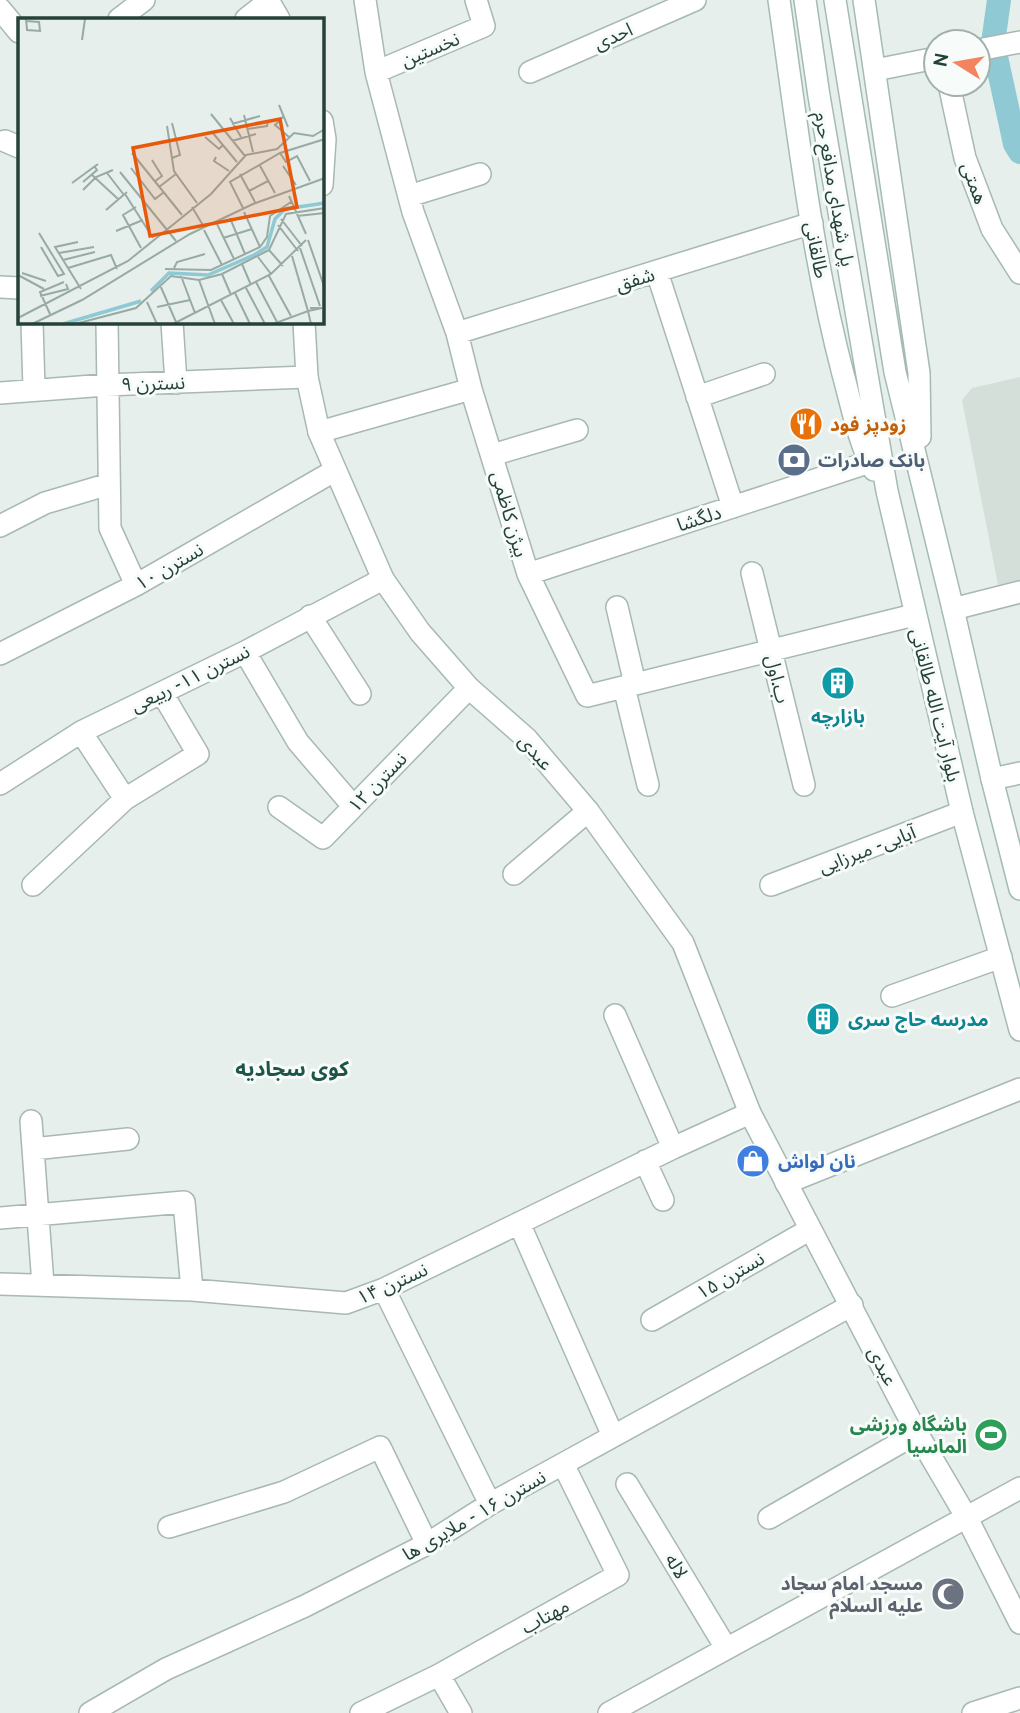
<svg xmlns="http://www.w3.org/2000/svg" width="1020" height="1713" font-family="Overpass,'Noto Sans Arabic',sans-serif">
	<rect width="100%" height="100%" fill="#e6efeb"/>
	<path fill="#d4dfda" d="M 1020,377 L 1020,580 L 998,585 L 962,400 L 972,388 Z"/>
	<g fill="none" stroke-linecap="round" stroke-linejoin="round">
		<path stroke="#8ec9d4" stroke-width="24" d="M 999,0 L 993,43 L 1015,144 L 1020,152"/>
		<defs>
			<path id="minor" d="M 365,0 L 376,72 L 413,212 L 457,333 L 471,389 L 528,574 L 587,696 L 914,615
				M 0,9 L 19,32
				M 119,19 L 144,0
				M 246,19 L 269,1
				M 376,72 L 484,26 L 476,0
				M 530,72 L 695,0
				M 949,84 L 965,158 L 992,229 L 1020,273
				M 5,141 L 19,147
				M 409,196 L 480,174
				M 657,272 L 733,507
				M 0,287 L 19,288
				M 32,322 L 34,389
				M 107,322 L 110,528 L 136,585
				M 172,322 L 176,383
				M 457,333 L 812,223
				M 0,393 L 106,385 L 307,377
				M 697,397 L 764,374
				M 319,432 L 471,389
				M 492,455 L 577,430
				M 0,526 L 45,503 L 109,484
				M 752,573 L 804,785
				M 528,574 L 870,462
				M 617,607 L 635,684
				M 953,609 L 1020,592
				M 310,616 L 360,694
				M 245,652 L 298,742 L 353,806
				M 0,654 L 136,585 L 334,471
				M 624,687 L 648,785
				M 81,732 L 125,799
				M 992,779 L 1020,773
				M 0,784 L 81,732 L 245,652 L 383,579
				M 279,807 L 323,838 L 469,688
				M 514,874 L 588,811
				M 33,885 L 125,799 L 198,754 L 162,693
				M 771,885 L 962,812
				M 892,996 L 1001,957
				M 615,1015 L 673,1148
				M 31,1121 L 43,1285
				M 33,1149 L 128,1139
				M 645,1161 L 663,1200
				M 786,1183 L 1020,1089
				M 0,1218 L 184,1202 L 192,1290
				M 519,1223 L 613,1436
				M 0,1284 L 192,1290 L 346,1303 L 384,1289 L 673,1148 L 750,1113
				M 384,1289 L 490,1504
				M 652,1320 L 809,1230
				M 627,1484 L 726,1648
				M 769,1518 L 917,1433
				M 169,1527 L 284,1492 L 380,1447 L 427,1544
				M 439,1675 L 461,1713
				M 90,1713 L 166,1669 L 305,1606 L 427,1544 L 490,1504 L 852,1305
				M 361,1713 L 439,1675 L 618,1575 L 563,1464
				M 609,1713 L 1020,1488
				M 973,1713 L 1020,1698"/>
			<path id="tertiary" d="M 268,0 L 279,19
				M 978,50 L 1020,42
				M 875,70 L 936,58
				M 322,121 L 325,139 L 322,185
				M 304,322 L 307,377 L 319,432 L 383,579 L 420,632 L 469,688 L 527,739 L 588,811 L 683,943 L 750,1113 L 917,1433 L 967,1518 L 1020,1623"/>
			<path id="secondary" d="M 779,0 C 797,125 811,252 843,374 C 851,403 859,444 874,470
				M 805,0 L 819,96 L 887,491 L 962,812 L 1020,1030
				M 835,0 L 895,372 L 953,609 L 992,779 L 1020,889
				M 864,0 L 919,373 L 920,437"/>
		</defs>
		<use href="#minor" stroke="#a8b8b2" stroke-width="24"/>
		<use href="#tertiary" stroke="#a8b8b2" stroke-width="24"/>
		<use href="#secondary" stroke="#a4bbb3" stroke-width="24"/>
		<use href="#minor" stroke="#fff" stroke-width="21"/>
		<use href="#tertiary" stroke="#fff" stroke-width="21"/>
		<use href="#secondary" stroke="#fff" stroke-width="21"/>
	</g>
	<defs>
		<symbol id="restaurant-disc" viewBox="-11 -11 22 22"><circle r="9.5" fill="#e8710a" stroke="#f7fbf9"/><path d="M-5-6h1v4h1v-4h1v4h1v-4h1v5L-1.5 .5V6h-2V.5L-5-1ZM5-6V6H3V1.5H1.5Q1.5-4 5-6Z" fill="#fff"/></symbol>
		<symbol id="bank-disc" viewBox="-11 -11 22 22"><circle r="9.5" fill="#5c6f8a" stroke="#f7fbf9"/><path d="M-6-4H6V4H-6ZM0-2.3a2.3 2.3 0 1 0 0 4.6a2.3 2.3 0 1 0 0-4.6Z" fill="#fff"/></symbol>
		<symbol id="building-disc" viewBox="-11 -11 22 22"><circle r="9.5" fill="#0f9aa8" stroke="#f7fbf9"/><path d="M-4-6H4V6H1V3H-1V6H-4ZM-2.5-4.3h1.7v1.8h-1.7ZM.8-4.3h1.7v1.8H.8ZM-2.5-1h1.7V.8h-1.7ZM.8-1h1.7V.8H.8Z" fill="#fff"/></symbol>
		<symbol id="shop-disc" viewBox="-11 -11 22 22"><circle r="9.5" fill="#3f7fe0" stroke="#f7fbf9"/><path d="M-5-2.5h2.3a2.7 3.5 0 0 1 5.4 0H5L5.5 6h-11ZM-1.5-2.5h3a1.5 2.3 0 0 0-3 0Z" fill="#fff"/></symbol>
		<symbol id="stadium-disc" viewBox="-11 -11 22 22"><circle r="9.5" fill="#2e9e5b" stroke="#f7fbf9"/><path d="M0-5a6.5 5 0 1 0 0 10a6.5 5 0 1 0 0-10ZM-3.5-1.8h7v3.6h-7Z" fill="#fff"/></symbol>
		<symbol id="mosque-disc" viewBox="-11 -11 22 22"><circle r="9.5" fill="#6b7280" stroke="#f7fbf9"/><path d="M3.5-4.9A6 6 0 1 0 3.5 4.9A5 5 0 1 1 3.5-4.9Z" fill="#fff"/></symbol>
	</defs>
	<g fill-rule="evenodd">
		<use href="#restaurant-disc" x="787" y="405" width="38" height="38"/>
		<use href="#bank-disc" x="775" y="441" width="38" height="38"/>
		<use href="#building-disc" x="819" y="664" width="38" height="38"/>
		<use href="#building-disc" x="804" y="1000" width="38" height="38"/>
		<use href="#shop-disc" x="734" y="1142" width="38" height="38"/>
		<use href="#stadium-disc" x="972" y="1416" width="38" height="38"/>
		<use href="#mosque-disc" x="929" y="1575" width="38" height="38"/>
	</g>
	<g text-anchor="middle" stroke-width="6" stroke-linejoin="round" paint-order="stroke">
		<g font-size="19" fill="#24423a" stroke="#f7fbf9">
			<text transform="translate(613 36) rotate(-24)" y="7">احدی</text>
			<text transform="translate(430 49) rotate(-23)" y="7">نخستین</text>
			<text transform="translate(975 183) rotate(70)" y="7">همتی</text>
			<text transform="translate(835 189) rotate(80)" y="7">پل شهدای مدافع حرم</text>
			<text transform="translate(817 250) rotate(79)" y="7">طالقانی</text>
			<text transform="translate(635 279) rotate(-17)" y="7">شفق</text>
			<text transform="translate(153 383) rotate(-2)" y="7">نسترن ۹</text>
			<text transform="translate(510 514) rotate(74)" y="7">بیژن کاظمی</text>
			<text transform="translate(699 518) rotate(-18)" y="7">دلگشا</text>
			<text transform="translate(169 566) rotate(-30)" y="7">نسترن ۱۰</text>
			<text transform="translate(190 678) rotate(-26)" y="7">نسترن ۱۱- ربیعی</text>
			<text transform="translate(778 679) rotate(76)" y="7">ب.اول</text>
			<text transform="translate(936 705) rotate(76)" y="7">بلوار آیت الله طالقانی</text>
			<text transform="translate(536 752) rotate(48)" y="7">عبدی</text>
			<text transform="translate(377 782) rotate(-46)" y="7">نسترن ۱۲</text>
			<text transform="translate(867 849) rotate(-21)" y="7">آبایی- میرزایی</text>
			<text transform="translate(730 1275) rotate(-30)" y="7">نسترن ۱۵</text>
			<text transform="translate(392 1283) rotate(-24)" y="7">نسترن ۱۴</text>
			<text transform="translate(883 1366) rotate(63)" y="7">عبدی</text>
			<text transform="translate(474 1515) rotate(-30)" y="7">نسترن ۱۶ - ملایری ها</text>
			<text transform="translate(677 1566) rotate(59)" y="7">لاله</text>
			<text transform="translate(545 1616) rotate(-29)" y="7">مهتاب</text>
		</g>
		<g font-size="19" font-weight="bold" fill="#c56008" stroke="#f7fbf9" text-anchor="start">
			<text x="830" y="431">زودپز فود</text>
		</g>
		<g font-size="19" font-weight="bold" fill="#4e5e75" stroke="#f7fbf9" text-anchor="start">
			<text x="818" y="467">بانک صادرات</text>
		</g>
		<g font-size="19" font-weight="bold" fill="#0d838f" stroke="#f7fbf9">
			<text x="838" y="723">بازارچه</text>
			<text x="848" y="1026" text-anchor="start">مدرسه حاج سری</text>
		</g>
		<g font-size="19" font-weight="bold" fill="#366cbe" stroke="#f7fbf9" text-anchor="start">
			<text x="778" y="1168">نان لواش</text>
		</g>
		<g font-size="19" font-weight="bold" fill="#27864d" stroke="#f7fbf9" text-anchor="end">
			<text x="967" y="1431">باشگاه ورزشی<tspan x="967" dy="22">الماسیا</tspan></text>
		</g>
		<g font-size="19" font-weight="bold" fill="#5b616d" stroke="#f7fbf9" text-anchor="end">
			<text x="923" y="1590">مسجد امام سجاد<tspan x="923" dy="22">علیه السلام</tspan></text>
		</g>
		<g font-size="21" font-weight="bold" fill="#1f5548" stroke="#f7fbf9">
			<text x="292" y="1076">کوی سجادیه</text>
		</g>
	</g>
	<g transform="translate(18 18)">
		<rect width="306" height="306" fill="#e6efeb"/>
		<path fill="none" stroke="#8ec9d4" stroke-width="3.5" d="M 133,273 L 151,255 L 190,257 L 236,237 L 249,229 L 257,201 L 267,191 L 307,185M 45,306 L 123,283"/>
		<path fill="none" stroke="#98aaa4" stroke-width="2" d="M 8,1 L 9,11 L 9,12 L 22,13 L 21,4 L 8,3M 64,22 L 67,1M 261,87 L 270,109M 193,96 L 227,138M 226,97 L 235,134M 266,98 L 257,107 L 271,119M 212,100 L 223,119M 154,105 L 162,137 L 154,140M 214,106 L 242,98M 149,108 L 156,153 L 179,185M 229,111 L 249,108 L 250,104M 194,114 L 219,144M 187,119 L 201,131 L 205,127M 214,123 L 238,116M 114,135 L 164,197M 262,135 L 268,144 L 279,138 L 292,163M 198,139 L 196,143 L 211,153M 134,142 L 144,158 L 136,164M 241,146 L 257,175M 265,148 L 278,167M 113,150 L 137,181 L 146,174M 102,154 L 158,223M 89,155 L 106,177M 73,156 L 100,181M 222,156 L 237,184M 65,164 L 79,152 L 76,148M 54,165 L 80,146M 141,169 L 158,156M 65,172 L 78,159 L 95,152M 231,173 L 250,163M 107,176 L 135,220M 271,178 L 288,216M 118,189 L 105,197 L 123,230M 174,189 L 186,209M 225,190 L 212,164 L 262,135 L 307,121M 88,192 L 109,174M 226,194 L 242,229M 279,198 L 307,195M 212,200 L 227,236M 263,201 L 284,228M 199,206 L 216,241M 260,207 L 280,233M 186,212 L 204,247M 98,213 L 125,202M 21,215 L 46,256 L 40,258 L 23,229M 205,220 L 234,211M 290,222 L 307,271M 60,224 L 37,229 L 63,271M 282,230 L 302,288M 251,232 L 265,248M 41,235 L 76,229M 274,238 L 290,293 L 304,290 L 292,290M 240,239 L 253,256M 45,242 L 77,234M 224,246 L 233,267M 50,250 L 93,237 L 99,251M 156,250 L 159,244 L 187,236M 147,251 L 193,252 L 242,229 L 249,219 L 252,198 L 273,184M 4,255 L 28,263M 204,256 L 213,277M 0,257 L 26,271M 163,258 L 177,295M 251,258 L 273,298M 181,262 L 197,306M 238,264 L 259,304M 142,267 L 158,304M 228,270 L 247,306M 217,275 L 232,306M 22,278 L 50,271 L 48,266M 203,282 L 216,306M 129,284 L 139,306M 139,289 L 172,282M 32,296 L 22,274 L 46,264M 0,300 L 110,243 L 193,176 L 228,137 L 259,131 L 276,115 L 295,118 L 307,111M 14,306 L 64,282 L 172,216 L 235,186 L 307,160M 57,306 L 118,290 L 153,258 L 181,262 L 204,256 L 251,232 L 268,196 L 307,190M 155,306 L 253,256 L 288,222M 255,306 L 290,293 L 293,306"/>
		<path fill="#e8590c" fill-opacity="0.15" stroke="#e8590c" stroke-width="3.5" d="M 262,101 L 279,189 L 132,218 L 115,130 Z"/>
		<rect width="306" height="306" fill="none" stroke="#24423a" stroke-width="3.5"/>
	</g>
	<g transform="translate(957 63) rotate(281)"><circle r="33" fill="#f7fbf9" stroke="#a3b1ad" stroke-width="2"/>
	<path d="M0-5L12 26L0 18L-12 26Z" fill="#f4845f"/>
	<text y="-10" font-size="19" font-weight="bold" text-anchor="middle" fill="#24423a">N</text>
	</g>
</svg>
